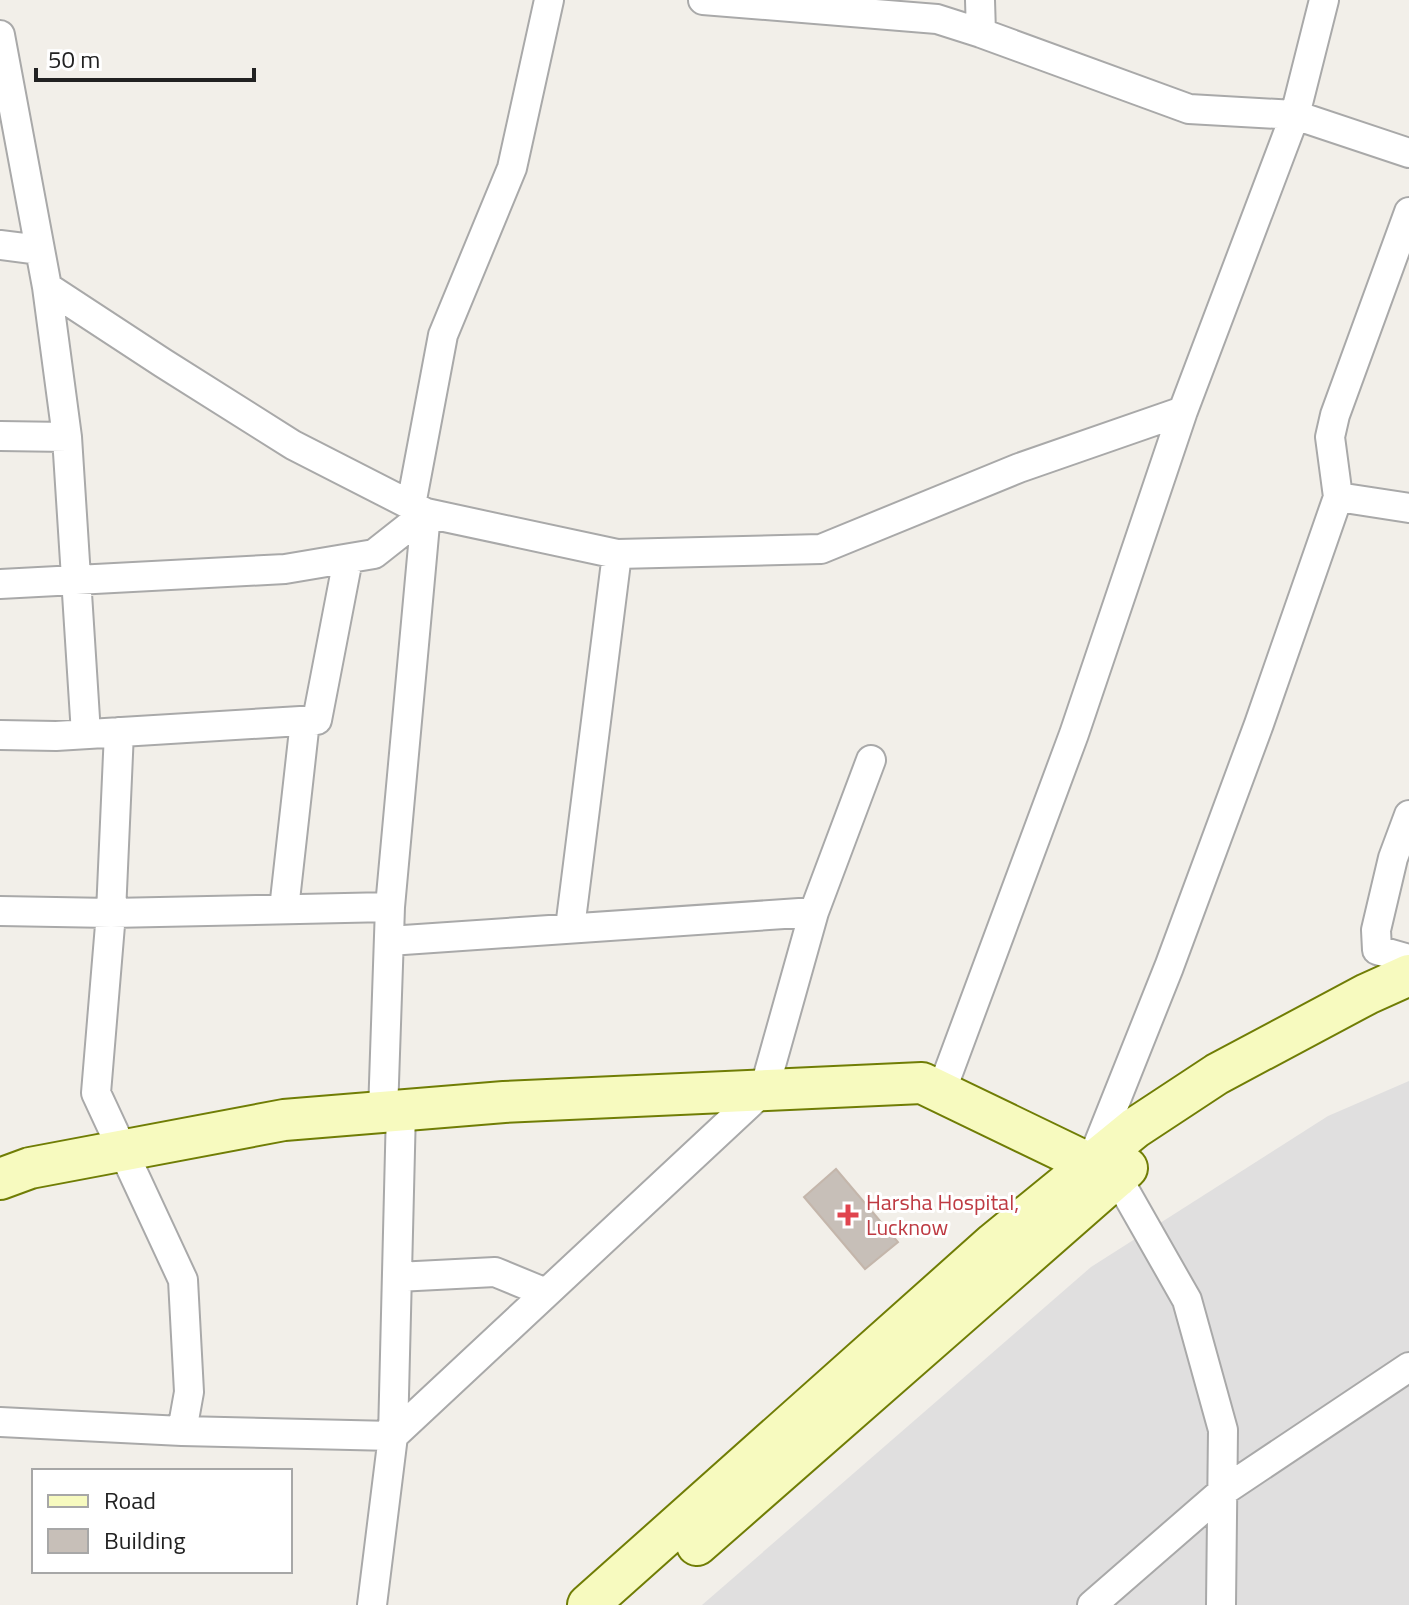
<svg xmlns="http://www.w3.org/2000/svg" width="1409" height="1605" font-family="'Titillium Web',sans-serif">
	<rect width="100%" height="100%" fill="#f2efe9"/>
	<path fill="#e0dfdf" d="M 1409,1081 L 1409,1605 L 702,1605 L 1091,1267 L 1328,1116 Z"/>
	<path fill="#c7bfb8" stroke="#c4b6ab" stroke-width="2" d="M 836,1169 L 898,1242 L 865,1269 L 804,1197 Z"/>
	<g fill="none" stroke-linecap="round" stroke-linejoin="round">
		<defs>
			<path id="street" d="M 703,0 L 937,19 L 981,33 L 1189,109 L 1295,115 L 1409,153
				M 980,0 L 981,33
				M 0,35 L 47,287 L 163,363 L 293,445 L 426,513 L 617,554 L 821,549 L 1019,468 L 1183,411 L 1295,115 L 1324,0
				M 0,245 L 40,250
				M 47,287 L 67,437 L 86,734
				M 0,436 L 67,437
				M 1338,497 L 1330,437 L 1335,415 L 1409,212
				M 411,505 L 443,335 L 512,168 L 549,0
				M 0,584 L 285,569 L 374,554 L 426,513
				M 119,732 L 111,913 L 96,1093 L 183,1280 L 189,1392 L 182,1431
				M 0,735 L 56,736 L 317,720 L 348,559
				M 1409,815 L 1393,858 L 1376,930 L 1377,950 L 1409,959
				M 390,907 L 426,513
				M 284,909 L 305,721
				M 0,911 L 111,913 L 390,907 L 383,1112
				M 814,912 L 871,760
				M 570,928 L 617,554
				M 941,1092 L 1074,734 L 1183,411
				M 1092,1160 L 1169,967 L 1259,724 L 1338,497 L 1409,508
				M 1117,1177 L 1187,1300 L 1223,1430 L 1221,1605
				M 397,1277 L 495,1272 L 546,1293
				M 0,1422 L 182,1431 L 393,1436 L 764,1090 L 814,912 L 389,941
				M 372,1605 L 393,1436 L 401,1110
				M 1092,1605 L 1222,1492 L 1409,1367"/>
			<path id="secondary" d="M 0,1179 L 30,1168 L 284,1120 L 504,1102 L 922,1083 L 1117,1177
				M 697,1545 L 1127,1168
				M 588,1605 L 994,1243 L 1135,1128 L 1217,1074 L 1367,994 L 1409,975"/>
		</defs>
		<use href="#street" stroke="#a9a9a9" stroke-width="32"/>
		<use href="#secondary" stroke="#707d05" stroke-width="44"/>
		<use href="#street" stroke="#fff" stroke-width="28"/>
		<use href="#secondary" stroke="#f7fabf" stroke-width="40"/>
	</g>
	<path fill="#e0444e" stroke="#fff" stroke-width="3" d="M844 1203h8v8h8v8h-8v8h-8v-8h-8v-8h8z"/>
	<g text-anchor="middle" stroke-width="6" stroke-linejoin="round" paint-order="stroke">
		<g font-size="22" fill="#be3a42" stroke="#fff" text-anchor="start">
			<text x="866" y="1210">Harsha Hospital,<tspan x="866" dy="25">Lucknow</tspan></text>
		</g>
	</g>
	<rect x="32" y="1469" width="260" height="104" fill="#ffffff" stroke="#a7a7a7" stroke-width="2"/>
	<rect x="48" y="1495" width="40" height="12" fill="#f7fabf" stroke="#a7a7a7" stroke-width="2"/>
	<text x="104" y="1509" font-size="24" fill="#222222">Road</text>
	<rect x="48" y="1529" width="40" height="24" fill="#c7bfb8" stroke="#a7a7a7" stroke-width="2"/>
	<text x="104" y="1549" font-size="24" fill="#222222">Building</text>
	<path d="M36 68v12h218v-12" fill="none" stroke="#222222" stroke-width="4"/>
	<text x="48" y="68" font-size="24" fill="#222222" stroke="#ffffff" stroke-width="6" paint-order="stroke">50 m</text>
</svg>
